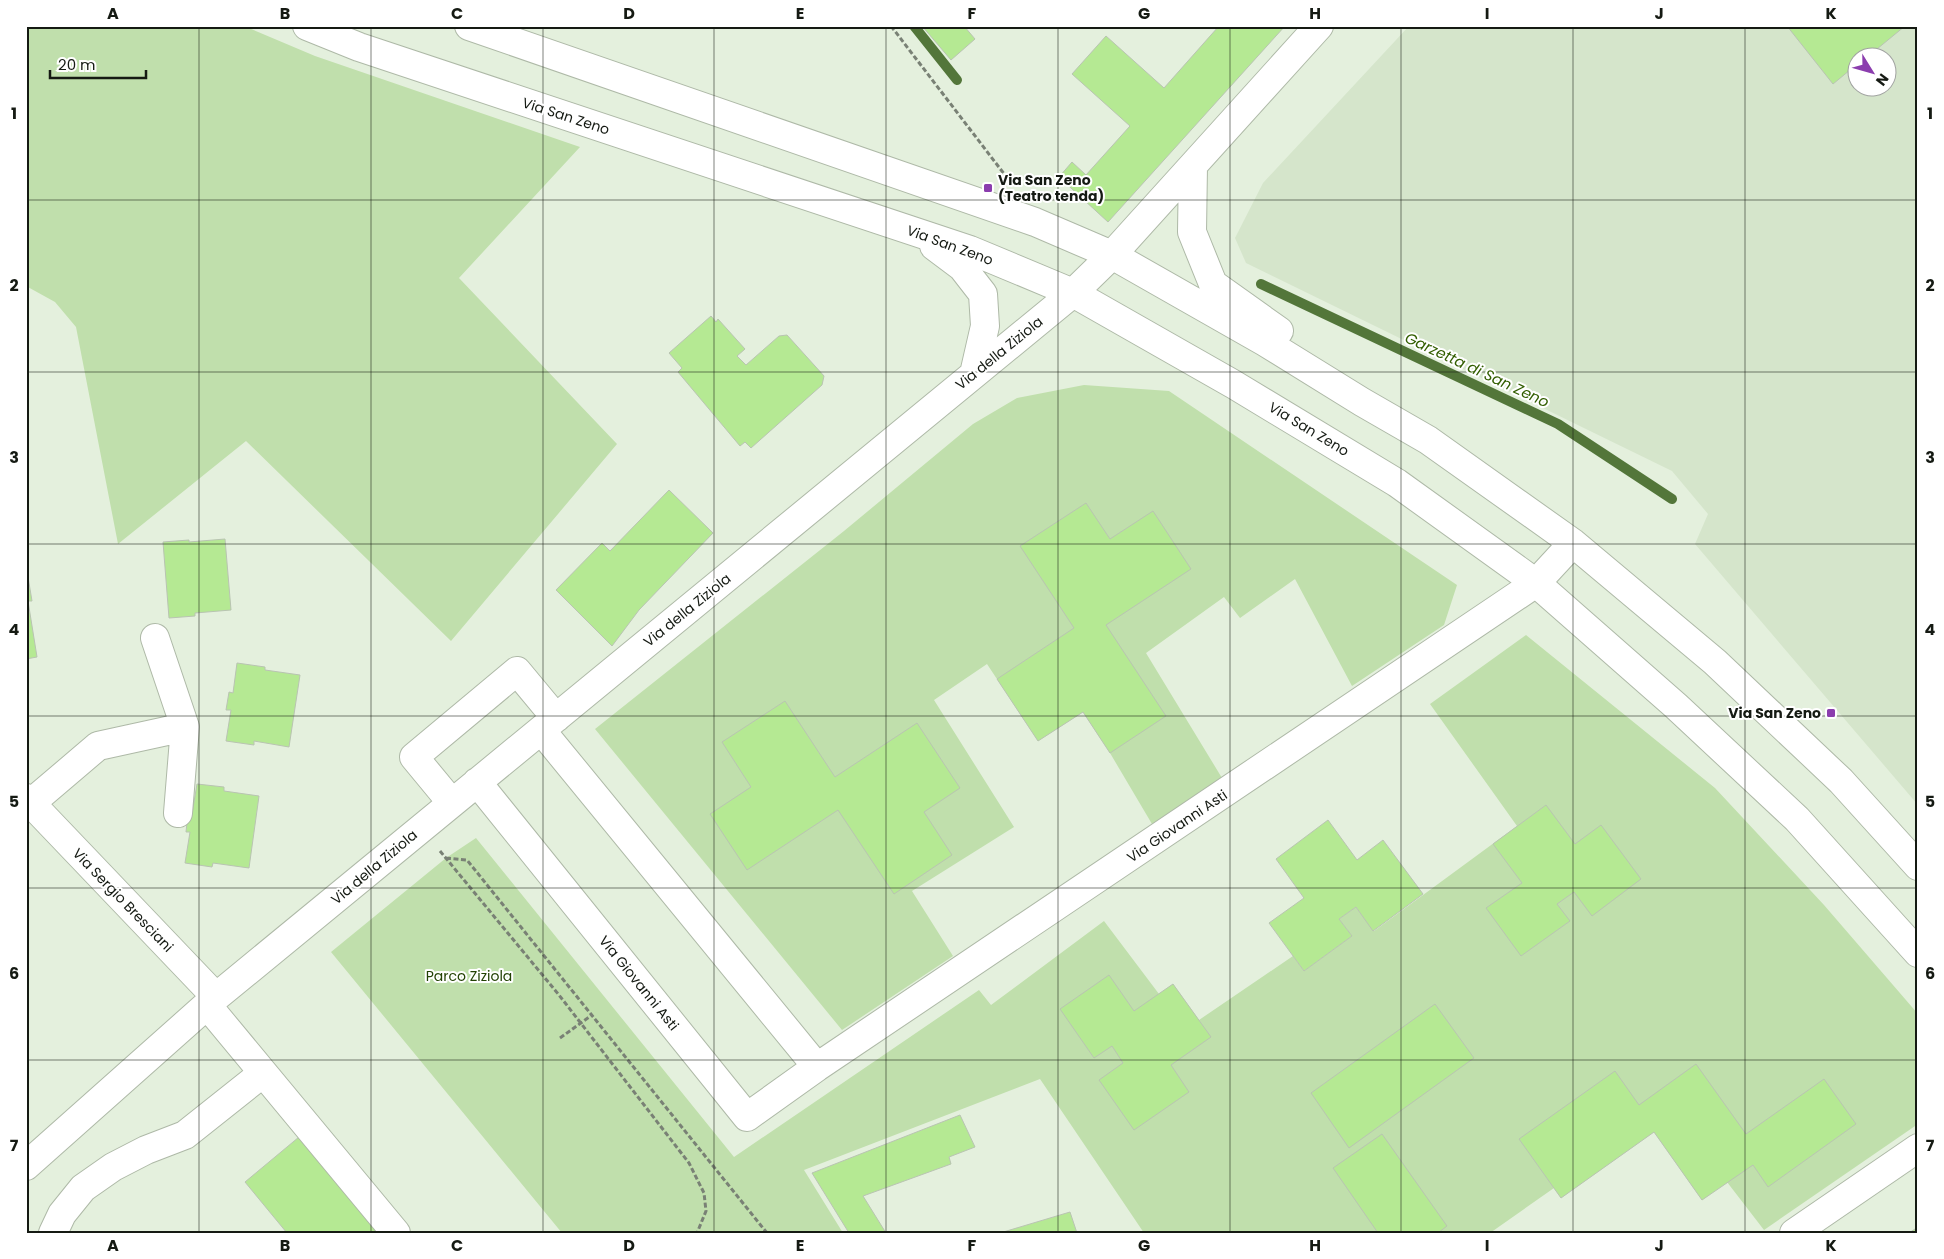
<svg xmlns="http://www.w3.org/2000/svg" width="1944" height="1259" font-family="Poppins,sans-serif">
	<rect width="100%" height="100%" fill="#e4f0dd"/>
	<path fill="#d5e5cb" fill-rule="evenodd" d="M 1409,26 L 1918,26 L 1918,805 L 1695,544 L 1708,514 L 1672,471 L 1246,263 L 1235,238 L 1263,183 ZM 1856,58 L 1886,58 L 1886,88 L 1856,88 Z"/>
	<path fill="#c0dfac" d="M 26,26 L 244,26 L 315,56 L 580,147 L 459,278 L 617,444 L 451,641 L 246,441 L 118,544 L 76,327 L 55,302 L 26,286 Z
		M 1084,385 L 1169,391 L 1457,585 L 1444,625 L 1352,686 L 1295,579 L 1240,618 L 1224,597 L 1146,653 L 1222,778 L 1152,824 L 1110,753 L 1083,712 L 1038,741 L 987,664 L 934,700 L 1014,827 L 912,891 L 953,956 L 842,1030 L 595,729 L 844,531 L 973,424 L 1017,398 Z
		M 1526,635 L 1715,788 L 1824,905 L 1918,1014 L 1918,1124 L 1764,1230 L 1727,1182 L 1702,1200 L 1654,1132 L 1561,1198 L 1554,1188 L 1490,1233 L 1144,1233 L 1040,1079 L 804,1170 L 843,1233 L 562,1233 L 331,952 L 446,858 L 476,838 L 734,1157 L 979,990 L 991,1005 L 1104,921 L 1159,994 L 1173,984 L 1199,1020 L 1293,956 L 1304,971 L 1352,936 L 1339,919 L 1356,907 L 1374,931 L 1517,826 L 1430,704 Z"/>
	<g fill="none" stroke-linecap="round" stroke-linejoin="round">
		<path stroke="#53763a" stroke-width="10" d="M 914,26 L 957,80
			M 1261,284 L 1558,424 L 1672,499"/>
	</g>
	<path fill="#b5e993" stroke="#b9c4b2" d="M 922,26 L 964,26 L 975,39 L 951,60 Z
		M 1219,26 L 1285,26 L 1108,222 L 1059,177 L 1072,162 L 1086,175 L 1130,126 L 1072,74 L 1106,36 L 1164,88 Z
		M 1787,26 L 1905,26 L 1866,58 L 1856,58 L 1856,65 L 1833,84 Z
		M 711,316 L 716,322 L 718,319 L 745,349 L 737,356 L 746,365 L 779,336 L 787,335 L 824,376 L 822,385 L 751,448 L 745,442 L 740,446 L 678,372 L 682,368 L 669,353 Z
		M 669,490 L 713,533 L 639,610 L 612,646 L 556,590 L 602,543 L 610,551 Z
		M 1086,503 L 1110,539 L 1153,511 L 1191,569 L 1106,625 L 1166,716 L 1110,753 L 1083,712 L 1038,741 L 997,679 L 1074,628 L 1020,546 Z
		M 225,539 L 231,610 L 195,613 L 195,616 L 169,618 L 163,542 L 189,540 L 189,542 Z
		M 26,565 L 32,601 L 28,601 L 37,657 L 26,659 Z
		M 237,663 L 265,667 L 265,670 L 300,675 L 289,747 L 254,741 L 254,745 L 226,741 L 231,710 L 226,710 L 229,692 L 233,693 Z
		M 785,701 L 835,777 L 917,723 L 960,788 L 924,812 L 952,855 L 894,894 L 838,810 L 747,870 L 710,814 L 751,787 L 722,742 Z
		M 197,784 L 224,787 L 224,791 L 259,796 L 249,868 L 213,863 L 212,867 L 185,863 L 190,832 L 186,832 L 188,813 L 192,814 Z
		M 1546,805 L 1575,844 L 1601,825 L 1641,879 L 1592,916 L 1574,892 L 1557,904 L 1570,921 L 1521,956 L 1486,908 L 1522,883 L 1493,844 Z
		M 1328,820 L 1357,860 L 1383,840 L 1423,894 L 1373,931 L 1356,907 L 1339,919 L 1352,936 L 1304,971 L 1269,923 L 1304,898 L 1276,859 Z
		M 1109,975 L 1134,1011 L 1173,984 L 1211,1037 L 1171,1065 L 1189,1092 L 1134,1130 L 1099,1080 L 1123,1063 L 1112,1046 L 1094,1058 L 1060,1009 Z
		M 1435,1004 L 1474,1058 L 1349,1148 L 1311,1093 Z
		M 1696,1064 L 1746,1134 L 1824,1079 L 1856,1124 L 1768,1187 L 1753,1165 L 1702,1200 L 1654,1132 L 1561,1198 L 1519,1139 L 1615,1071 L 1639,1105 Z
		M 960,1115 L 975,1147 L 949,1157 L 951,1164 L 863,1196 L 886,1233 L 849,1233 L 812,1173 Z
		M 1382,1134 L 1447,1226 L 1438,1233 L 1378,1233 L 1333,1168 Z
		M 299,1137 L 378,1233 L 287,1233 L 245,1182 Z
		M 1070,1212 L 1077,1233 L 1000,1233 Z
		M 1918,1227 L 1918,1233 L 1909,1233 Z"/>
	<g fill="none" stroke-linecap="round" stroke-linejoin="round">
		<defs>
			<path id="minor" d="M 307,26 L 359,47 L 970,250 L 1073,293 L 1233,384 L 1397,483 L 1536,583 L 1676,706 L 1797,819 L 1918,953
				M 469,26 L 1035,222 L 1112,255 L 1265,342 L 1362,402 L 1428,440 L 1573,543 L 1715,662 L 1841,781 L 1918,866
				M 1193,166 L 1192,232 L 1213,284 L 1279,331
				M 934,246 L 962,267 L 983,294 L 985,326 L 974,374
				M 155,638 L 185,727 L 178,813
				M 541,730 L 817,1067
				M 477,782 L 747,1117 L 817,1067 L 1536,583 L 1573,543
				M 26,798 L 216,997
				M 31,803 L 98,746 L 185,727
				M 452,803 L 414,757 L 517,671 L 556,718
				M 207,1005 L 396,1233
				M 26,1166 L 216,997 L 1073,293 L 1112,255 L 1319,26
				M 53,1233 L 62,1214 L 83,1188 L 113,1167 L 146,1150 L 185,1135 L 263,1073
				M 1794,1233 L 1918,1148"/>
		</defs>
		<use href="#minor" stroke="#aeb9a7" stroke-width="30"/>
		<path stroke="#798175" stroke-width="3" stroke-dasharray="5 2.5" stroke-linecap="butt" d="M 891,26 L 1008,179
			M 440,851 L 559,995 L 689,1163 L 704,1193 L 706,1211 L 697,1233
			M 446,858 L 467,860 L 767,1233
			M 560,1038 L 592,1015"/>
		<use href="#minor" stroke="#fff" stroke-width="28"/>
	</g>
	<path fill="none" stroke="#151a13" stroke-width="1" stroke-opacity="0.55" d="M 199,26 L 199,1233M 371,26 L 371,1233M 543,26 L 543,1233M 714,26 L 714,1233M 886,26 L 886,1233M 1058,26 L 1058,1233M 1230,26 L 1230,1233M 1401,26 L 1401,1233M 1573,26 L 1573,1233M 1745,26 L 1745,1233M 26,200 L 1918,200M 26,372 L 1918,372M 26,544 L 1918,544M 26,716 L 1918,716M 26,888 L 1918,888M 26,1060 L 1918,1060"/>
	<g fill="#8b3dae" stroke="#fff" stroke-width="2">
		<rect x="983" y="183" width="10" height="10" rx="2.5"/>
		<rect x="1826" y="708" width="10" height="10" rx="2.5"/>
	</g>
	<g text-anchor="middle" stroke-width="4" stroke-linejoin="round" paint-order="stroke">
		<g font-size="14" fill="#151a13" stroke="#fff">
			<text transform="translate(566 116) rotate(18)" y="5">Via San Zeno</text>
			<text transform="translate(950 245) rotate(20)" y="5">Via San Zeno</text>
			<text transform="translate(999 353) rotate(-39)" y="5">Via della Ziziola</text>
			<text transform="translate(1309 429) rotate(31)" y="5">Via San Zeno</text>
			<text transform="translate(687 610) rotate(-39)" y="5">Via della Ziziola</text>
			<text transform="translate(1177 826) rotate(-34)" y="5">Via Giovanni Asti</text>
			<text transform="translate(374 867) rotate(-40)" y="5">Via della Ziziola</text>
			<text transform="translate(123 900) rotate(46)" y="5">Via Sergio Bresciani</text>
			<text transform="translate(639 983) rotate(51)" y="5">Via Giovanni Asti</text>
		</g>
		<g font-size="14" font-weight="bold" fill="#151a13" stroke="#fff" text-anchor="start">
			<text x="998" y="185">Via San Zeno<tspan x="998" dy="16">(Teatro tenda)</tspan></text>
			<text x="1821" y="718" text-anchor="end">Via San Zeno</text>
		</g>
		<g font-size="14" fill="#224103" stroke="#fff">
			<text x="469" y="981">Parco Ziziola</text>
		</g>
		<g font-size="15" font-style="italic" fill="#325e00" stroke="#fff">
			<text transform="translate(1477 370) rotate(25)" y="5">Garzetta di San Zeno</text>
		</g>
	</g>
	<rect width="1944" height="1259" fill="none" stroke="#ffffff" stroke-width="55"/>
	<g transform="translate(1872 72) rotate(127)"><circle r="24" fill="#ffffff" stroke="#a1a3a1"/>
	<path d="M0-4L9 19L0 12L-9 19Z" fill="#8b3dae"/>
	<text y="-8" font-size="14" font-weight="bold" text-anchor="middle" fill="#151a13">N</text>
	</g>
	<path d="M50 70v8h96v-8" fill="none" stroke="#151a13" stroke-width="2.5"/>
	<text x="58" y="70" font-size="15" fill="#151a13" stroke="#ffffff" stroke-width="4" paint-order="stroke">20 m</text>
	<rect x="28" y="28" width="1888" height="1204" fill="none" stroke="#151a13" stroke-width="2"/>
	<g font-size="16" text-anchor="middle" font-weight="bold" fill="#151a13">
		<text x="113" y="19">A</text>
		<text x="285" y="19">B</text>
		<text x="457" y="19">C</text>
		<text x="629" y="19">D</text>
		<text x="800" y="19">E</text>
		<text x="972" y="19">F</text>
		<text x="1144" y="19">G</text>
		<text x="1315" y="19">H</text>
		<text x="1487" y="19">I</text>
		<text x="1659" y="19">J</text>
		<text x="1831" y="19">K</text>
		<text x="14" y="119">1</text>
		<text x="1930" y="119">1</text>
		<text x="14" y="291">2</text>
		<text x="1930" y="291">2</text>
		<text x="14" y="463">3</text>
		<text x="1930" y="463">3</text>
		<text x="14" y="635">4</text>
		<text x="1930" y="635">4</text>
		<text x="14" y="807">5</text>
		<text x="1930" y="807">5</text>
		<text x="14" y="979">6</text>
		<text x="1930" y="979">6</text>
		<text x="14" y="1151">7</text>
		<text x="1930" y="1151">7</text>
		<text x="113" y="1251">A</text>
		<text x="285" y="1251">B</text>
		<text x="457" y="1251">C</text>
		<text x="629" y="1251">D</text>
		<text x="800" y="1251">E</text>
		<text x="972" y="1251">F</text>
		<text x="1144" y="1251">G</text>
		<text x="1315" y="1251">H</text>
		<text x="1487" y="1251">I</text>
		<text x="1659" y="1251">J</text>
		<text x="1831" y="1251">K</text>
	</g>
</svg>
